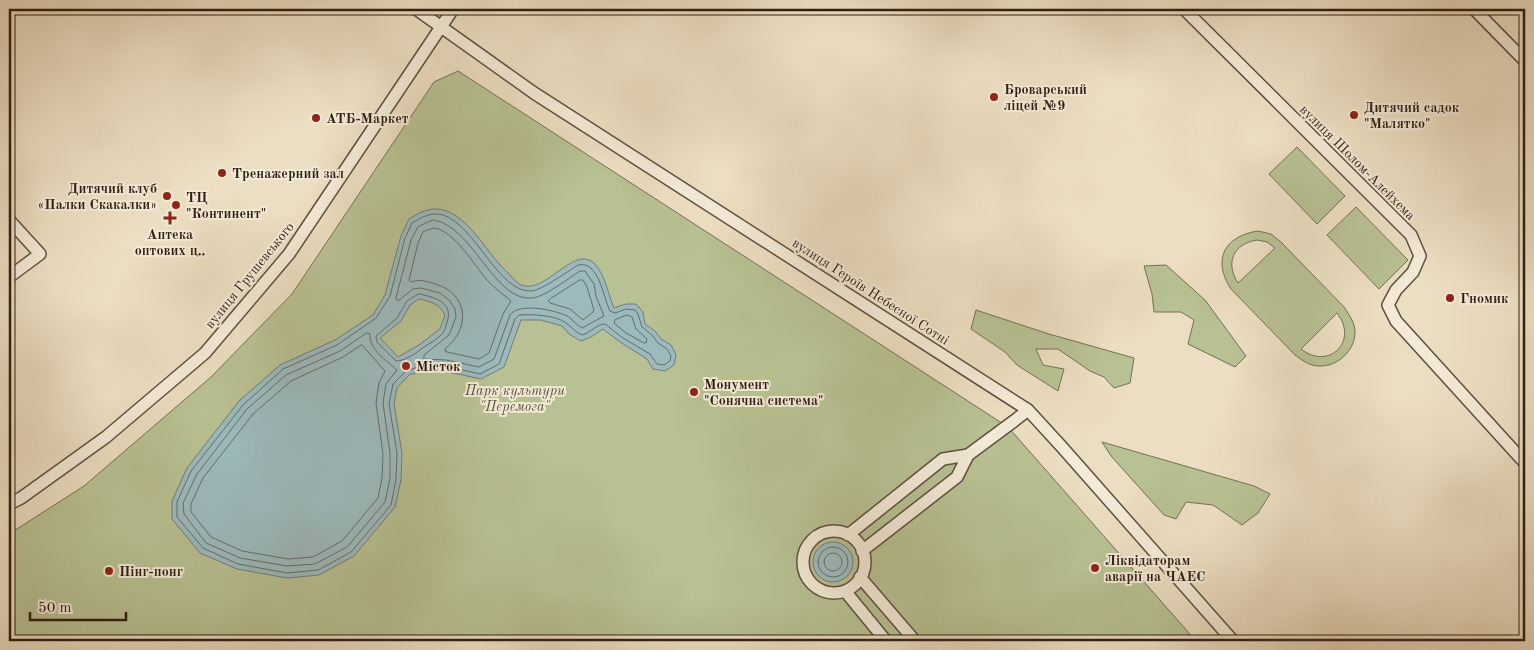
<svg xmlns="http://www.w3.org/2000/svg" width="1534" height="650" font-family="'Old Standard TT',serif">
	<rect width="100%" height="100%" fill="#ecdec2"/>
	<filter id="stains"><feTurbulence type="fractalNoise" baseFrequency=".004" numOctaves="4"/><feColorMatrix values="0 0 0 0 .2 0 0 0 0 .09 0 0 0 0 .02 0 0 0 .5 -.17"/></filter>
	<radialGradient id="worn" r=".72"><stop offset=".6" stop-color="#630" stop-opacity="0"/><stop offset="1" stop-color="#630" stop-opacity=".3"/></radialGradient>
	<path fill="#b8c193" stroke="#747053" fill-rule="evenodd" d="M 458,71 L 1008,427 L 1196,641 L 9,641 L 9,534 L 84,486 L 211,377 L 292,294 L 434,82 Z
		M 1297,147 L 1345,196 L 1317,224 L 1269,174 Z
		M 1356,207 L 1408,260 L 1379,289 L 1327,235 Z
		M 1258,231 L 1271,234 L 1281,242 L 1344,307 C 1349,315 1355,322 1355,332 C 1355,351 1337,367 1319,366 C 1309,366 1302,360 1295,355 L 1231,289 C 1212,260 1224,236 1258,231 ZM 1257,240 L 1267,242 L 1275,248 L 1238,283 C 1225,263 1233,244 1257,240 ZM 1337,313 C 1359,341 1329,371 1301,349 Z
		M 1166,265 L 1205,300 L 1246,356 L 1235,367 L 1188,344 L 1194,320 L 1181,312 L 1154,312 L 1152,294 L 1144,266 Z
		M 976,310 L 1049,334 L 1134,358 L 1130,383 L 1114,388 L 1104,377 L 1090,371 L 1058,349 L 1036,349 L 1043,365 L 1064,369 L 1058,391 L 1017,365 L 1005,352 L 971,329 Z
		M 1102,442 L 1254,486 L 1270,494 L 1258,513 L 1242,525 L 1213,505 L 1186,502 L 1176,519 L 1164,515 L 1111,456 Z"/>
	<path fill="#9cbabd" stroke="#707c79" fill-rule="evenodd" d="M 432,209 C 437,209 442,209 447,211 C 474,223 487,254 508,273 C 511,276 515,281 519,284 C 544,298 573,244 594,263 C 605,274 608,294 614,308 L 626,304 L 636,304 L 643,312 L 645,324 L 655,331 L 661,339 L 671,345 L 676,355 L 674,365 L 665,371 L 653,369 L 647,359 L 620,342 L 603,329 L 591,337 L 581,341 L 569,334 L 562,326 L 541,320 L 521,320 L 504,367 L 481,379 L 444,371 L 422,371 L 409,375 L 397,388 L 394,404 L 402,453 L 401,480 L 395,507 L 354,556 L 319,575 L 287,578 L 237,569 L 200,553 L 172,519 L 172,501 L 187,468 L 239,401 L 280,365 L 335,340 L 373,315 L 385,295 L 401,236 L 409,219 L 421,212 ZM 419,299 C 430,301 440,304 445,315 L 440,329 L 419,345 L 398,357 L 380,338 L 401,321 L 410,305 Z
		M813 562a20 20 0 1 1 40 0a20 20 0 1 1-40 0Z"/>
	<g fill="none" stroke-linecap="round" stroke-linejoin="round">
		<path stroke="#666c68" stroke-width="1" d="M 432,214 C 435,214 440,214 443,215 C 475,225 499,293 531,291 C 541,291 568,271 578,265 C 599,260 603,297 610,311 L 615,313 L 626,309 L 635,310 L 638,314 L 642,327 L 652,335 L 658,343 L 667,349 L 671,356 L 670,361 L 664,365 L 657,364 L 650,354 L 623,338 L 605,324 C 597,324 590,333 582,335 C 575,332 572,327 566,323 C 556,315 531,314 519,315 L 515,319 L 499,364 L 480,374 L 445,366 L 421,366 L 406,371 L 393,384 L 389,404 L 397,453 L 396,479 L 391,505 L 351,552 L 318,570 L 287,573 L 238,564 L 203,548 L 177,517 L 177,502 L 191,471 L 243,405 L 283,369 L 337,345 L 376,318 L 390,296 L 405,238 L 412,223 L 423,217 Z
			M 433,220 C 473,225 494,303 533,298 C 546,296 569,278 580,271 L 585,271 L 594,284 L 596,296 L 604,316 L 582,328 C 576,325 573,319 567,316 C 554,310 519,302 510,315 L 494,359 L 479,367 L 446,360 L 424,359 L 424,355 L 449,335 L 456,317 L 455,309 L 450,301 L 440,293 L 421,288 L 413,289 L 399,300 L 397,300 L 396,298 L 411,240 L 418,227 Z
			M 434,228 C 454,230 474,265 487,280 C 494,288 503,294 511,301 L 503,314 L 489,353 L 479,359 L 447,352 L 445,351 L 446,348 C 471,328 468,293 435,284 C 426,281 420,279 411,282 L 409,280 L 418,243 L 423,232 Z
			M 580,280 L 583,280 L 587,287 L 594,310 L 593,312 L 583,320 L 570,309 L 550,303 L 548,301 L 550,299 Z
			M 419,294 C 435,297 454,303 447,322 C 446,326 445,330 443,333 C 438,339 430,343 424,347 C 416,353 405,361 396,361 L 377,342 L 376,336 L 397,318 L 407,301 Z
			M 627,315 L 632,317 L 636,329 L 647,339 L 646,343 L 644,343 L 626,333 L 614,323 L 615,320 Z
			M 367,333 L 370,334 C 369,350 387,361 397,370 L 386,384 L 383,403 L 390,453 L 390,478 L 385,502 L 347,547 L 315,564 L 287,566 L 240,558 L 206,543 L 184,514 L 183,503 L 197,474 L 247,409 L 286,375 L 340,351 Z
			M 362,345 L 385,371 L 379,383 L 376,403 L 383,454 L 382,478 L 378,498 L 342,541 L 313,557 L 288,559 L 242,551 L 211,537 L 191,512 L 191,504 L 203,478 L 253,414 L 291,381 L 343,357 Z
			M818 562a15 15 0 1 1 30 0a15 15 0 1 1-30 0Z
			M824 562a9 9 0 1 1 18 0a9 9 0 1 1-18 0Z"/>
		<defs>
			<path id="street" d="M 416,9 L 534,93 L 1028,410 L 1061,446 L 1233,641
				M 1184,9 L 1411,235 L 1420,256 L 1413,272 L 1396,290 L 1388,305 L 1396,321 L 1525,463
				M 1474,9 L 1525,61
				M 9,220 L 40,254 L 9,277
				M 9,504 L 21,498 L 106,437 L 205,353 L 289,254 L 453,9
				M803 562a31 31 0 1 1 62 0a31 31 0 1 1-62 0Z
				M 848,535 L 943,459 L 968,455 L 1014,421 L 1028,410
				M 862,551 L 957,477 L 968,455
				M 860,577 L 915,641
				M 845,591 L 886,641"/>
		</defs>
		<use href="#street" stroke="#5e4f3f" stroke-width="14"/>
		<use href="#street" stroke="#f3ead7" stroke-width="11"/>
	</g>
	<g fill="#8f2418" stroke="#f3ead7" stroke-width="2">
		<circle cx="994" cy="97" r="5"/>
		<circle cx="1354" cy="115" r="5"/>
		<circle cx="316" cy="118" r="5"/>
		<circle cx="222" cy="173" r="5"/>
		<circle cx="167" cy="196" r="5"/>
		<circle cx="176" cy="205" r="5"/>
		<path d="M167.5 210.5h5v5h5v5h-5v5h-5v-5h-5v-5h5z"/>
		<circle cx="1450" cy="298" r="5"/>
		<circle cx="406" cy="366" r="5"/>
		<circle cx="694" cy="392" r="5"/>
		<circle cx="1095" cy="568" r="5"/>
		<circle cx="109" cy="571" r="5"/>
	</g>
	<g text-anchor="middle" stroke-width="4" stroke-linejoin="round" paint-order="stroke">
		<g font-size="14" font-weight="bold" fill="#2f1f13" stroke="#f3ead7" text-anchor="start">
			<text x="1004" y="94">Броварський<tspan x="1004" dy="16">ліцей №9</tspan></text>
			<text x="1364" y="112">Дитячий садок<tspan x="1364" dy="16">"Малятко"</tspan></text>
			<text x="326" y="123">АТБ-Маркет</text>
			<text x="232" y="178">Тренажерний зал</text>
			<text x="157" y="193" text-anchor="end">Дитячий клуб<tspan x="157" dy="16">«Палки Скакалки»</tspan></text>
			<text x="186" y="202">ТЦ<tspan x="186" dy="16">"Континент"</tspan></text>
			<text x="170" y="239" text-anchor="middle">Аптека<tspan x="170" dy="16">оптових ц‥</tspan></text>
			<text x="1460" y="303">Гномик</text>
			<text x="416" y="371">Місток</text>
			<text x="704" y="389">Монумент<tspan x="704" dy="16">"Сонячна система"</tspan></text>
			<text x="1105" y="565">Ліквідаторам<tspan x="1105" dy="16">аварії на ЧАЕС</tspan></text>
			<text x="119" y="576">Пінг-понг</text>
		</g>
		<g font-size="14" fill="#2f1f13" stroke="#f3ead7">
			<text transform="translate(1358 162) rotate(45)" y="5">вулиця Шолом-Алейхема</text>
			<text transform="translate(249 275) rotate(-51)" y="5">вулиця Грушевського</text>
			<text transform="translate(871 291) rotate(33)" y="5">вулиця Героїв Небесної Сотні</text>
		</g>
		<g font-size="14" font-style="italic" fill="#585039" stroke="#f3ead7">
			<text x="515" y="395">Парк культури<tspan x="515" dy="16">"Перемога"</tspan></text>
		</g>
	</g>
	<rect width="1534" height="650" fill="none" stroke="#ecdec2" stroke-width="30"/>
	<rect x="10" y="10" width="1514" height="630" fill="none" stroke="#2f1f13" stroke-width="2.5"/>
	<rect x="15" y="15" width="1504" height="620" fill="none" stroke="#2f1f13"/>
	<path d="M30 612v8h96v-8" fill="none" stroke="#2f1f13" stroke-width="2.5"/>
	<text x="38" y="612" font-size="15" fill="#2f1f13" stroke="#f3ead7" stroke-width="4" paint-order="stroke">50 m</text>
	<rect width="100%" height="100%" filter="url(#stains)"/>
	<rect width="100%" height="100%" fill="url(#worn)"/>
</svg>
